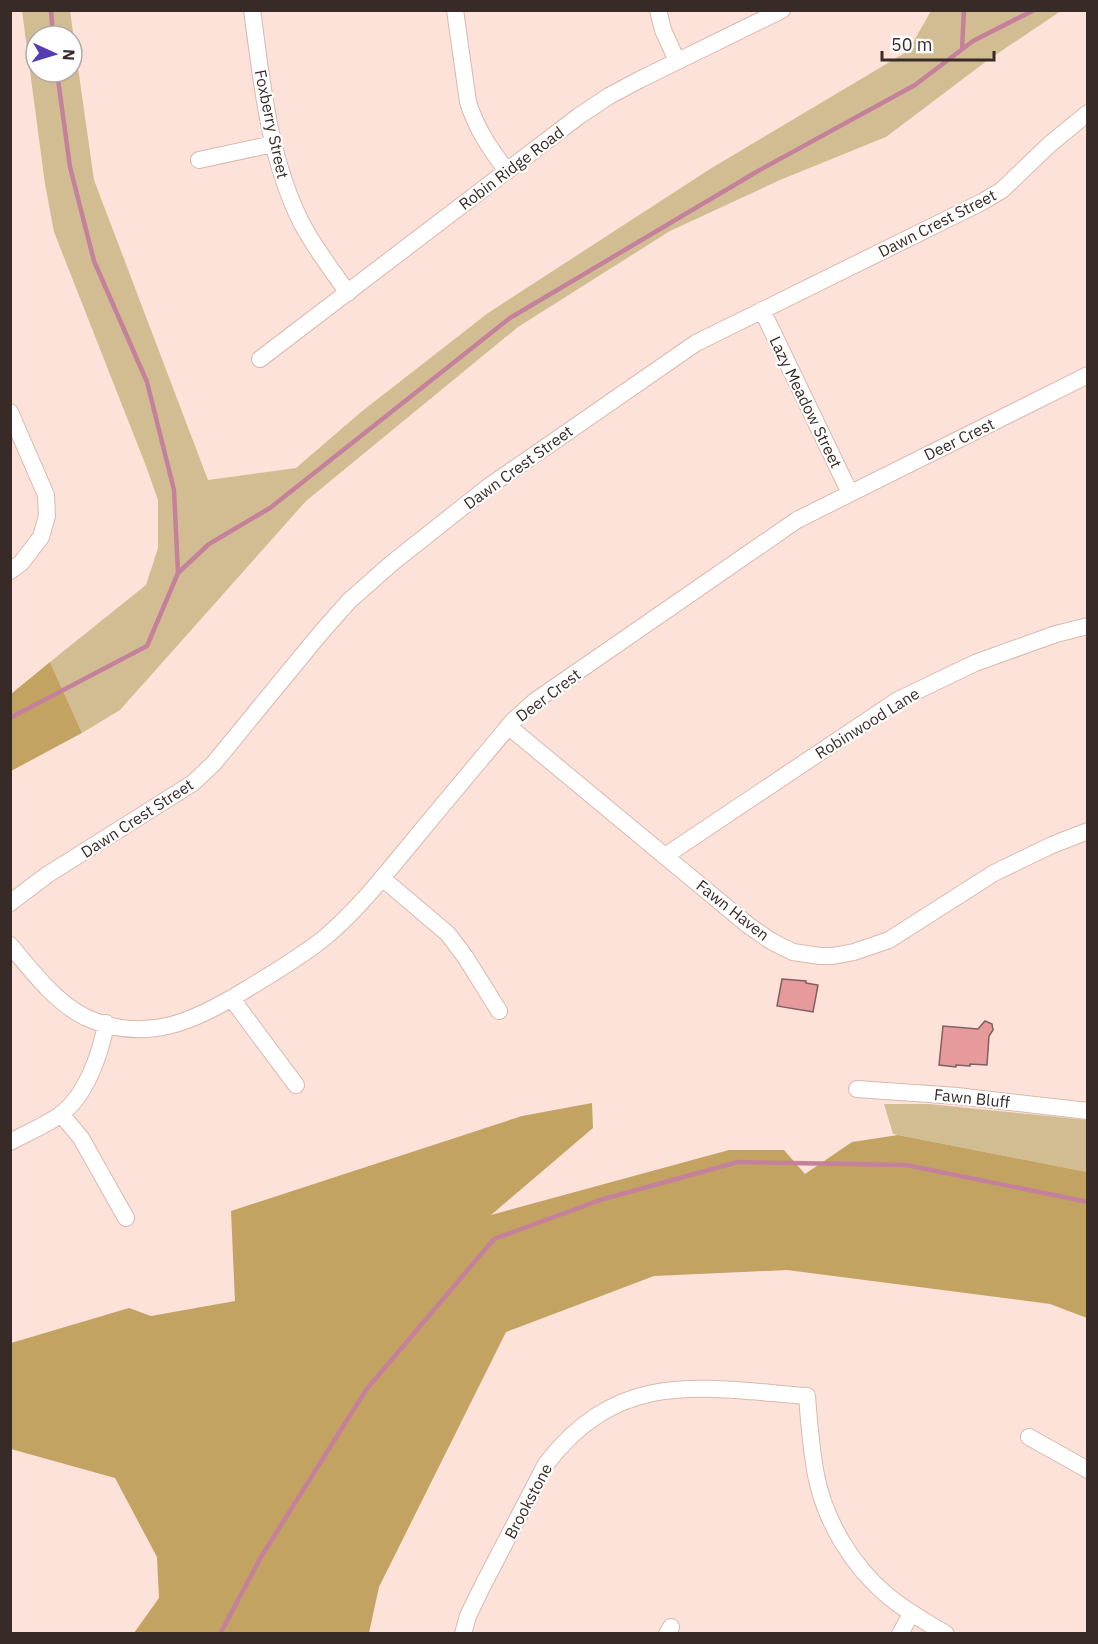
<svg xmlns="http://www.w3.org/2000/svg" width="1098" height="1644" font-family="'IBM Plex Sans',sans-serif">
	<rect width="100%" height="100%" fill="#fde2d9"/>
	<path fill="#d2bd92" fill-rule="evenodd" d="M 22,11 L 70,11 L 94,180 L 208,480 L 296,468 L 361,412 L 488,313 L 710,169 L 908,51 L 931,11 L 1061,11 L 988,60 L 886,137 L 780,180 L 670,231 L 518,327 L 306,501 L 120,710 L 82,733 L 50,662 L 146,585 L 158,548 L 158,500 L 146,466 L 54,232 L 45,184 ZM 36,36 L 72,36 L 72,72 L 36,72 Z
		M 884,1104 L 929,1104 L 1087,1120 L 1087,1172 L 893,1134 Z"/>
	<path fill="#c2a362" d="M 50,662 L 82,733 L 11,771 L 11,694 Z
		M 592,1103 L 593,1128 L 491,1215 L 729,1150 L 784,1150 L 805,1174 L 852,1142 L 898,1135 L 1087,1172 L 1087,1318 L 1050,1304 L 787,1270 L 654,1276 L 506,1332 L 379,1587 L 369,1633 L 134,1633 L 159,1598 L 157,1557 L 115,1478 L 11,1449 L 11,1343 L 129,1308 L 151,1316 L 235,1301 L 231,1211 L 522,1116 Z"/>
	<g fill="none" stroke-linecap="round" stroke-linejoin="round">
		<path stroke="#c5809b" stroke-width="4.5" d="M 51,10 L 53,36
			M 962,49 L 964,10
			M 178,573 L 209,544 L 270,508 L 510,318 L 758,171 L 915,85 L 973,41 L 1034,10
			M 10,718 L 147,646 L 178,573 L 174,490 L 147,382 L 94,261 L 70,167 L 57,72
			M 220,1634 L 261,1557 L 366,1390 L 494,1239 L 600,1200 L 738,1162 L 906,1165 L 1088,1202"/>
	</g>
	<path fill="#e69a9c" stroke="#7f5f60" stroke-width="1.5" d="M 782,979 L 806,981 L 806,983 L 818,985 L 813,1012 L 777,1006 Z
		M 985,1021 L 992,1024 L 993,1030 L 989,1036 L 987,1065 L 970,1064 L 970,1066 L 956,1065 L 956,1067 L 939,1065 L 943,1026 L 978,1029 Z"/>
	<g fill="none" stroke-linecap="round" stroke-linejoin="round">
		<defs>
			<path id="minor" d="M 252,10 C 262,82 268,154 300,220 C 313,246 331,269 348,293
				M 455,10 L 468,102 C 476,128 490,149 507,171
				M 658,10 L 663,30 L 677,61
				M 199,160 L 273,144
				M 762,310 L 850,493
				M 260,359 L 579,116 L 609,96 L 639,80 L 782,10
				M 10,412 L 46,495 L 47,516 L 41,537 L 21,563 L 10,571
				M 508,726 L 748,925 L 771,941 L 793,952 L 820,956 L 833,956 L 854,952 L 889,940 L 994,873 L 1052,845 L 1088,831
				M 665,856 L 898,700 L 975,663 L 1056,634 L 1088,626
				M 382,878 L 448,934 L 466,958 L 499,1011
				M 10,903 L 47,875 L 193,783 L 214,763 L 319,635 L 349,601 L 392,563 L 488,487 L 696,343 L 982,202 L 1002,190 L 1050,144 L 1088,113
				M 10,945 C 32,971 55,1002 85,1017 C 146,1045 195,1021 247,989 C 273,973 299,958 323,939 C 357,911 384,876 412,842 C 446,801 480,760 514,720 L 535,701 L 797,520 L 1088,375
				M 232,999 L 296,1085
				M 857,1089 L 957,1096 L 1088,1111
				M 61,1114 L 81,1138 L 126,1218
				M 10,1142 C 27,1133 46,1125 60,1115 C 86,1096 101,1053 106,1023
				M 1029,1437 L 1088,1470
				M 463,1634 L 468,1616 L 483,1585 L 546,1464 C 620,1368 701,1388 807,1396 C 809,1422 811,1449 816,1475 C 825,1521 852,1566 888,1596 C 906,1611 926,1622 946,1634
				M 667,1634 L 671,1627
				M 900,1634 L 911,1614"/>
		</defs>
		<use href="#minor" stroke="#d9b9ae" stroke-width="18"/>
		<use href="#minor" stroke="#fff" stroke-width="16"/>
	</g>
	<g text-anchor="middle" stroke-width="4.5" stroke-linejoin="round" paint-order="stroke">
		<g font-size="16" fill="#382b27" stroke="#fff">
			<text transform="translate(272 124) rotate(78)" y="6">Foxberry Street</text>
			<text transform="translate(511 168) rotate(-37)" y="6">Robin Ridge Road</text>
			<text transform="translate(937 223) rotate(-27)" y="6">Dawn Crest Street</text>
			<text transform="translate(806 402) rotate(64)" y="6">Lazy Meadow Street</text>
			<text transform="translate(959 439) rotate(-26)" y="6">Deer Crest</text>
			<text transform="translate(518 467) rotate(-36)" y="6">Dawn Crest Street</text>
			<text transform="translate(548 695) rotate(-37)" y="6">Deer Crest</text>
			<text transform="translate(867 723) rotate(-32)" y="6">Robinwood Lane</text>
			<text transform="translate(137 818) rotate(-33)" y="6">Dawn Crest Street</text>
			<text transform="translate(733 910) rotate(38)" y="6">Fawn Haven</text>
			<text transform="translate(972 1098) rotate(6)" y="6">Fawn Bluff</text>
			<text transform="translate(528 1501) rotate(-62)" y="6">Brookstone</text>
		</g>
	</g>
	<rect width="1098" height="1644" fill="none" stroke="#382b27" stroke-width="24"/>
	<g transform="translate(54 54) rotate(94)"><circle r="28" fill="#ffffff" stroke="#afaaa9" stroke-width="1.5"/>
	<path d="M0-4.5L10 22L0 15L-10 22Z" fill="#563cb4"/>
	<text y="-9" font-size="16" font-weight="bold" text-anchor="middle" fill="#382b27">N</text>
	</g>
	<path d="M882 51v9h112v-9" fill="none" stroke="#382b27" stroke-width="3"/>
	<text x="891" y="51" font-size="18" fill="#382b27" stroke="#ffffff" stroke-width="4.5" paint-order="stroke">50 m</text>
</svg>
